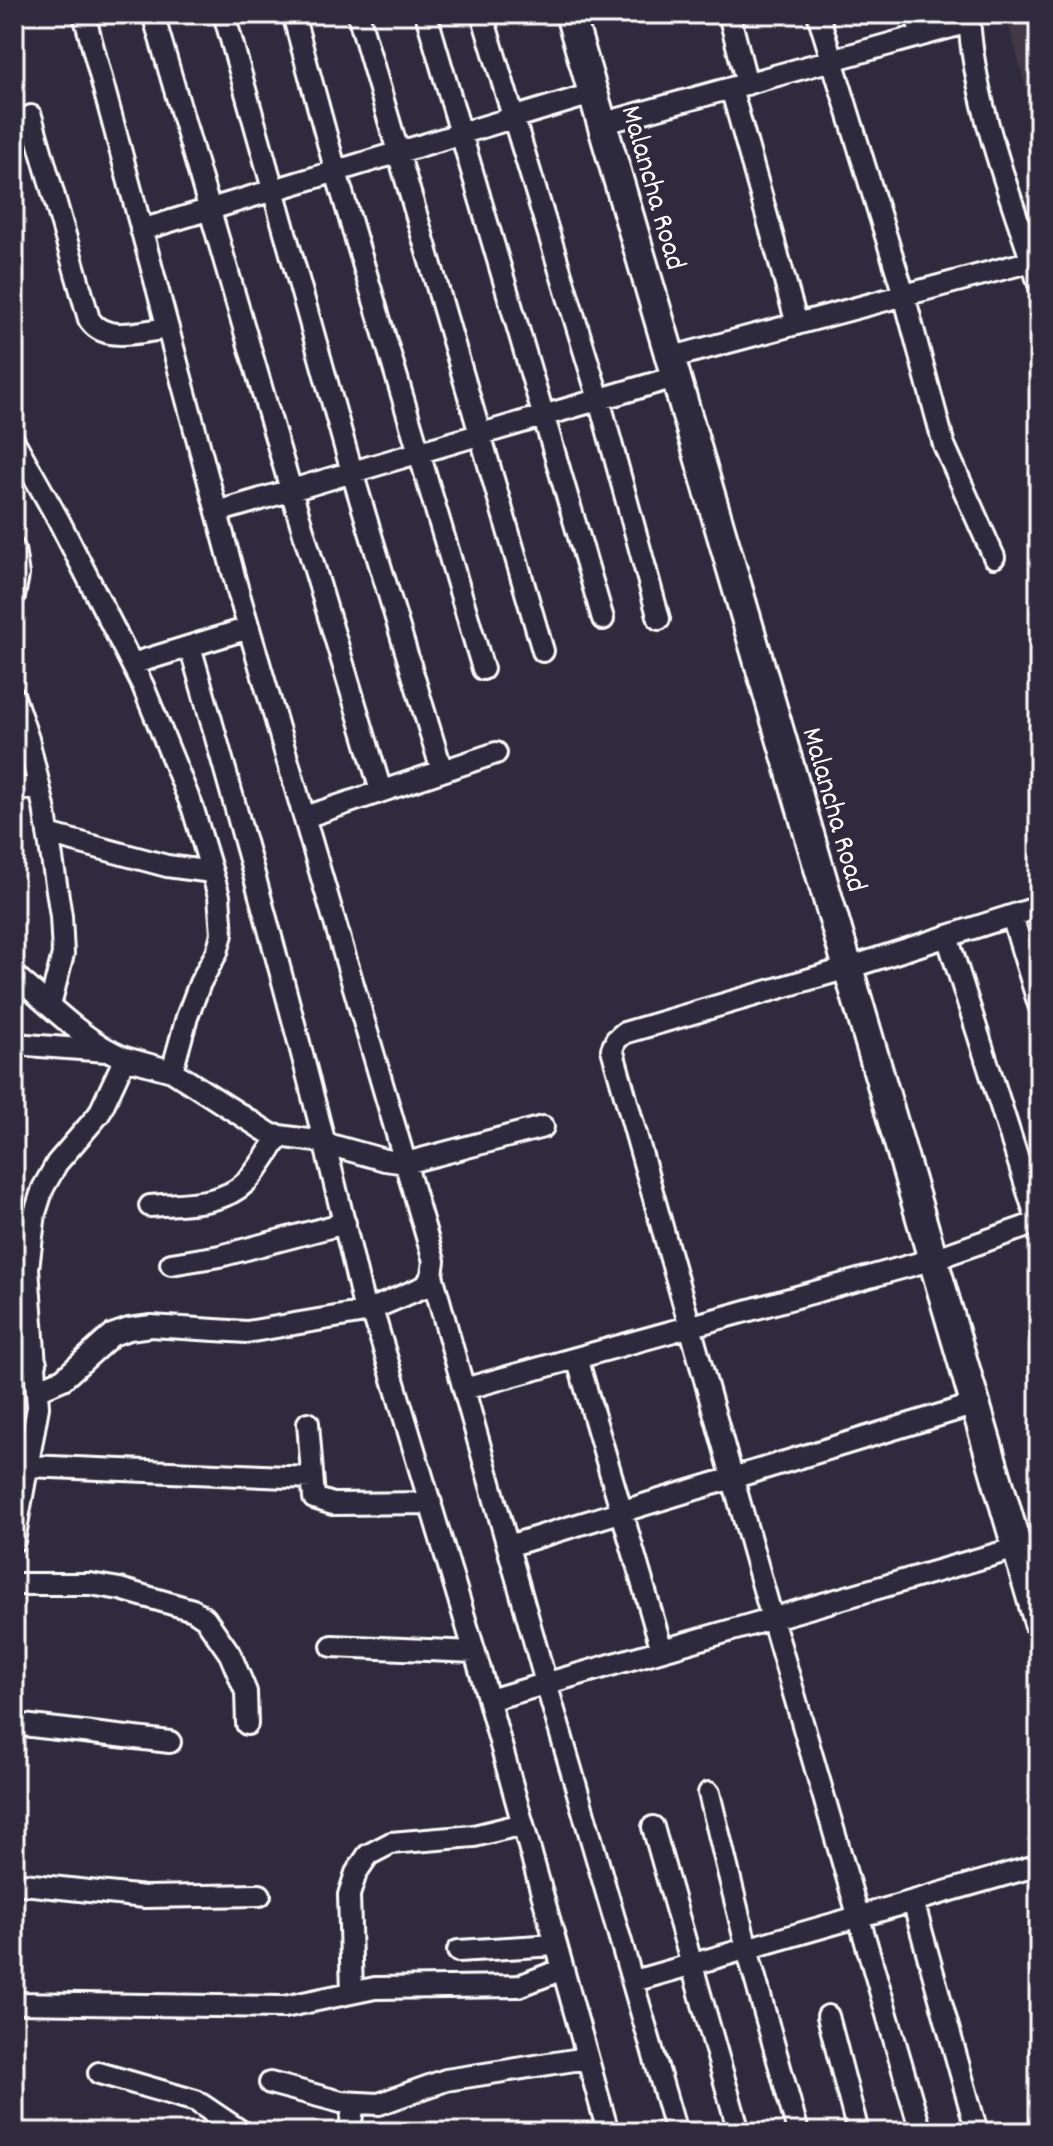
<svg xmlns="http://www.w3.org/2000/svg" width="1053" height="2146" font-family="Dekko,sans-serif">
	<rect width="100%" height="100%" fill="#2f2a3d"/>
	<filter id="ink" filterUnits="userSpaceOnUse"><feTurbulence type="fractalNoise" baseFrequency=".0125" numOctaves="2"/><feDisplacementMap in="SourceGraphic" scale="16" xChannelSelector="R" yChannelSelector="G"/><feConvolveMatrix kernelMatrix="1 2 1 2 8 2 1 2 1" color-interpolation-filters="sRGB"/></filter>
	<g filter="url(#ink)">
		<path fill="#423946" d="M 1006,14 L 1039,14 L 1039,136 Z"/>
		<g fill="none" stroke-linecap="round" stroke-linejoin="round">
			<defs>
				<path id="minor" d="M 84,14 L 238,591 L 434,1261 L 432,1275 L 426,1286 L 365,1312 C 314,1088 253,867 190,646
					M 153,14 L 291,490 L 381,791
					M 224,14 L 352,472 L 442,771
					M 293,14 L 336,172 L 483,669
					M 358,14 L 543,651
					M 426,14 L 603,619
					M 482,14 L 599,399 L 659,619
					M 729,14 L 747,84
					M 818,14 L 904,295 L 944,445 L 994,557
					M 914,14 L 923,34
					M 969,14 C 972,100 1013,202 1039,284
					M 731,88 L 797,324
					M 31,116 L 89,319 C 104,344 143,331 168,328
					M 601,124 L 969,22
					M 141,230 L 592,94
					M 669,358 L 1032,261
					M 14,441 L 59,521 L 143,686 L 193,809 L 219,896 L 222,934 L 217,952 L 200,983 L 187,1017 L 172,1071 L 125,1058 L 99,1114 L 57,1163 L 43,1188 L 35,1213 L 28,1268 L 38,1407 L 14,1541
					M 217,512 L 675,377
					M 14,549 L 18,575 L 14,596
					M 132,664 L 249,628
					M 14,697 L 28,739 L 44,807 L 61,916 L 63,954 L 50,1005
					M 14,787 L 40,790
					M 305,817 L 496,753
					M 48,834 L 167,866 L 212,872
					M 1012,916 L 1039,1005
					M 947,936 L 1038,1223
					M 14,975 C 49,1004 83,1041 125,1058
					M 14,1044 L 106,1051
					M 172,1071 L 272,1135 L 316,1141 L 385,1160 L 406,1163 L 543,1127
					M 150,1206 C 181,1203 222,1206 246,1182 C 259,1170 269,1151 279,1136
					M 171,1264 L 220,1256 L 345,1223
					M 432,1275 L 546,1683 L 676,2132
					M 577,1358 L 662,1650
					M 14,1360 L 36,1363
					M 464,1389 L 934,1259 L 1039,1222
					M 37,1390 L 63,1379 L 112,1335 L 129,1329 L 151,1326 L 247,1332 L 365,1312 L 374,1316 L 481,1673 L 608,2132
					M 308,1423 L 314,1498 L 333,1504 L 431,1503
					M 28,1466 L 312,1478
					M 508,1546 L 976,1404
					M 14,1584 L 90,1584 L 120,1589 L 193,1610 L 205,1618 L 230,1654 L 246,1692 L 247,1724
					M 332,1646 L 475,1652
					M 489,1700 L 1017,1548
					M 14,1724 L 170,1742
					M 709,1793 L 747,1949 L 798,2132
					M 653,1827 L 739,2132
					M 14,1883 L 145,1897 L 260,1895
					M 913,1901 L 977,2132
					M 458,1951 L 556,1945
					M 634,1981 L 1039,1865
					M 352,1992 L 349,1895 L 356,1873 L 368,1855 L 391,1843 L 474,1836 L 523,1824
					M 14,2003 L 284,2007 L 375,1988 L 519,1986 L 563,1969
					M 828,2016 L 858,2132
					M 99,2073 L 196,2101 L 242,2132
					M 270,2083 L 341,2102 L 379,2104 L 446,2080 L 587,2058
					M 349,2132 L 354,2104
					M 921,2132 L 772,1618 L 612,1049 L 616,1040 L 624,1033 L 848,968 L 1039,907"/>
				<path id="secondary" d="M 570,14 L 1039,1623"/>
			</defs>
			<use href="#minor" stroke="#fff" stroke-width="26"/>
			<use href="#secondary" stroke="#fff" stroke-width="34"/>
			<use href="#minor" stroke="#2f2a3d" stroke-width="20"/>
			<use href="#secondary" stroke="#2f2a3d" stroke-width="28"/>
		</g>
	</g>
	<g text-anchor="middle" stroke-width="6" stroke-linejoin="round" paint-order="stroke">
		<g font-size="30" fill="#fff" stroke="#2f2a3d">
			<text transform="translate(655 187) rotate(74)" y="10">Malancha Road</text>
			<text transform="translate(836 809) rotate(74)" y="10">Malancha Road</text>
		</g>
	</g>
	<rect width="1053" height="2146" fill="none" stroke="#2f2a3d" stroke-width="48"/>
	<rect x="24" y="24" width="1005" height="2098" fill="none" stroke="#fff" stroke-width="3" filter="url(#ink)"/>
</svg>
